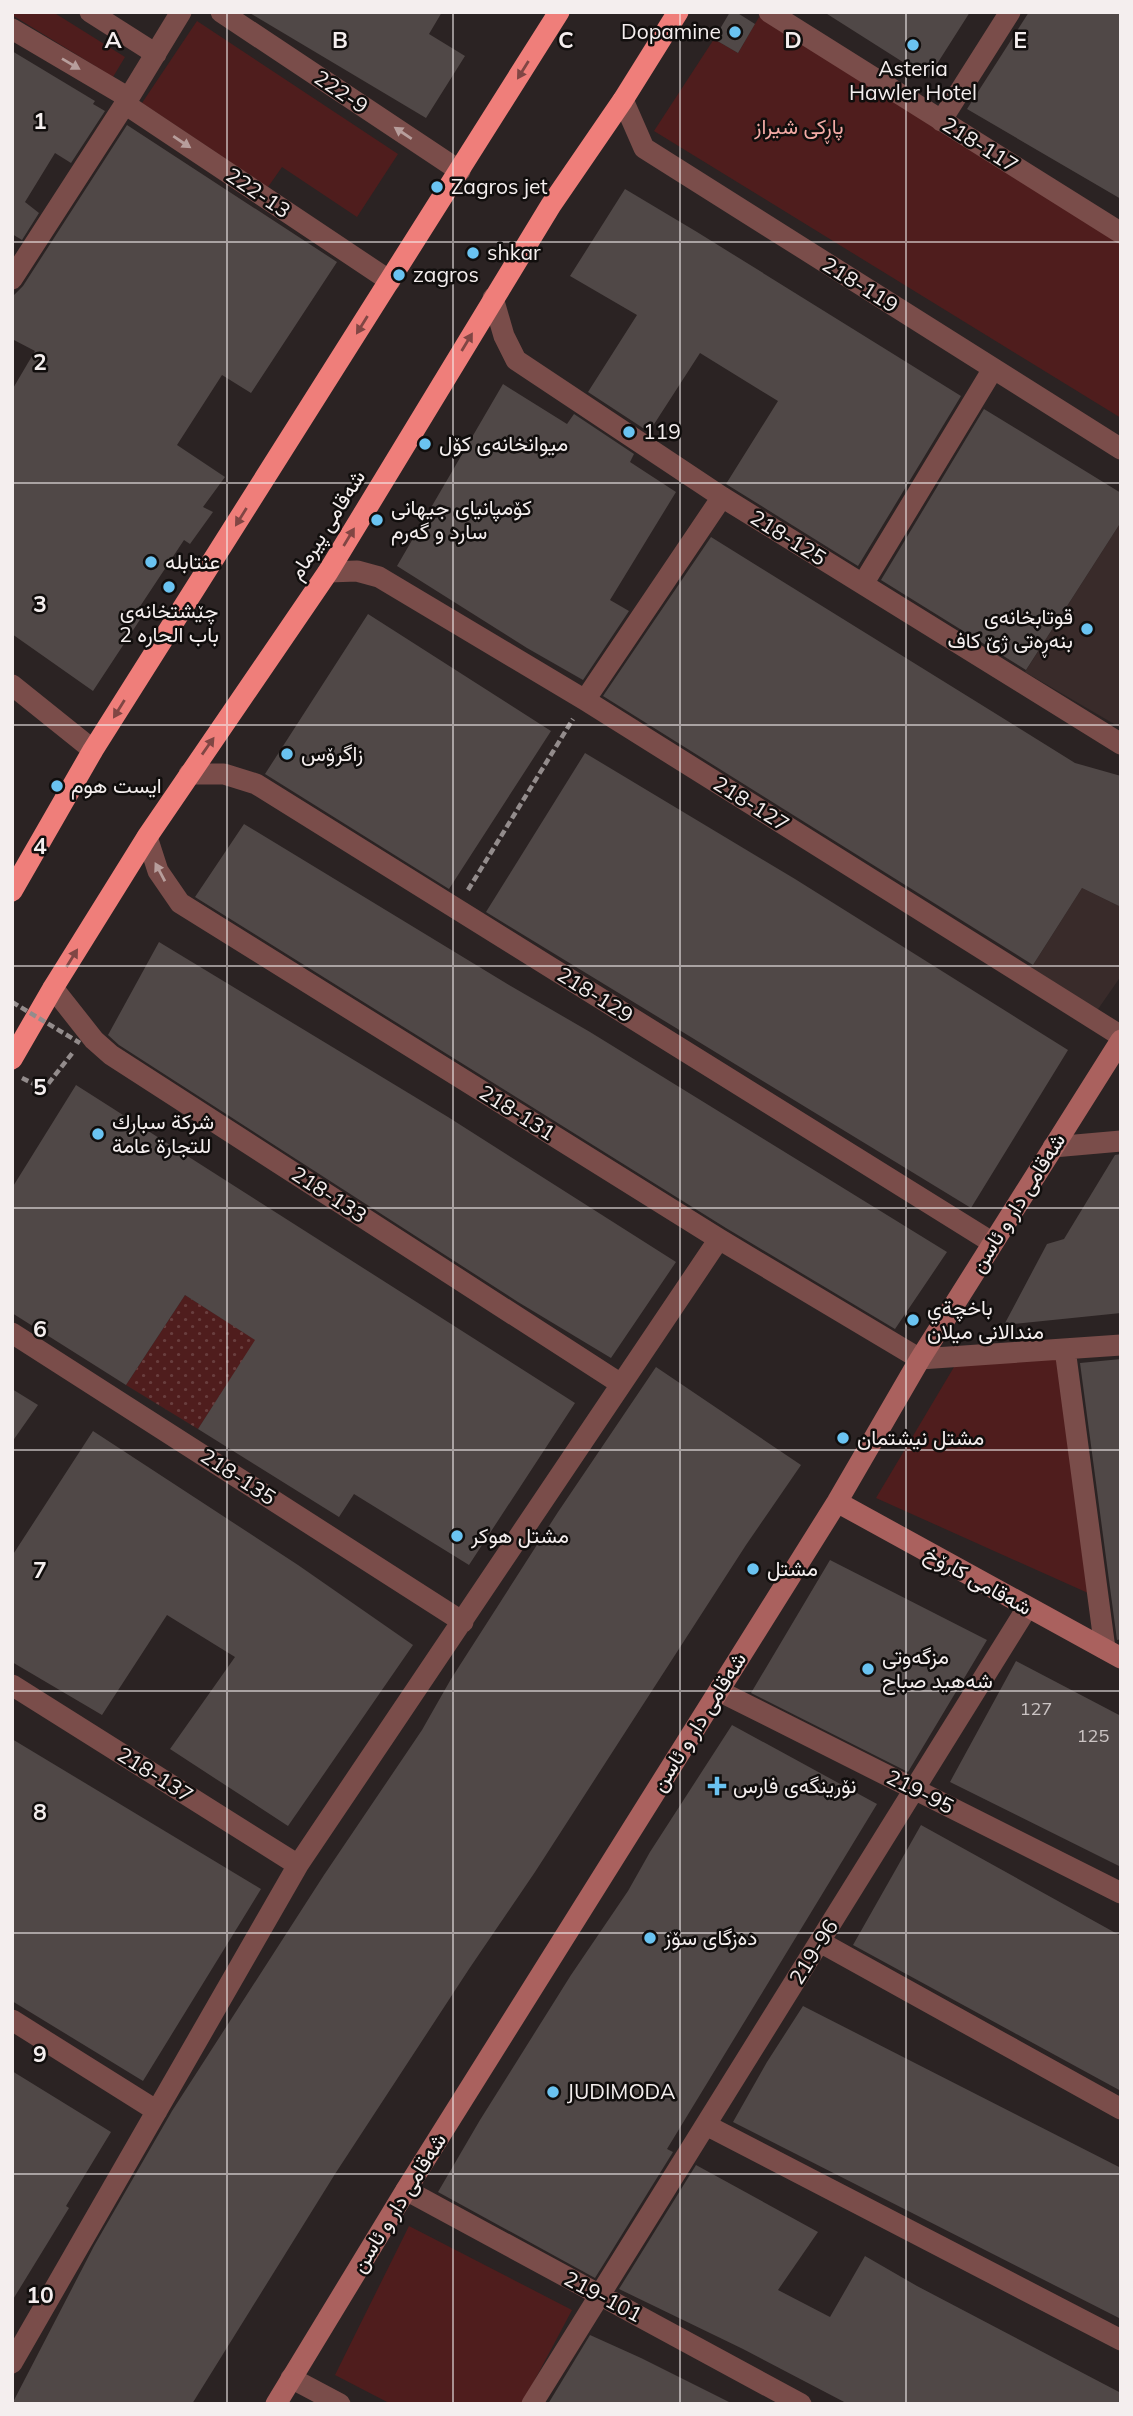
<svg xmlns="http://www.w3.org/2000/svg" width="1133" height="2416" font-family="Mulish,Vazirmatn,sans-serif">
	<defs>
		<pattern id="grass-dots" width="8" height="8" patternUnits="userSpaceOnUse" patternTransform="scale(1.75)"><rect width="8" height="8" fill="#4f1d1d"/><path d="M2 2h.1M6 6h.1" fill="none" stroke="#693e3e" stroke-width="1.8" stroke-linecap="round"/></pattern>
	</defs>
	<rect width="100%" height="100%" fill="#2b2323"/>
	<path fill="#392b2a" d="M 1121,522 L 1121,728 L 1025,672 Z
		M 1082,888 L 1121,907 L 1121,976 L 1096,1012 L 1030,970 Z"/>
	<path fill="url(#grass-dots)" d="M 185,1295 L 256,1340 L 198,1429 L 126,1385 Z"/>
	<path fill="#4f1d1d" d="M 12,12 L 53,12 L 125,57 L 113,77 L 12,15 Z
		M 762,12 L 1121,241 L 1121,418 L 654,131 L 714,39 L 738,53 Z
		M 197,21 L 398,154 L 357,217 L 282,167 L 268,187 L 142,103 Z
		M 1055,1349 L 1088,1593 L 876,1498 L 954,1367 Z
		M 409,2226 L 572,2310 L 522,2404 L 391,2404 L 335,2375 Z"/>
	<path fill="#504847" d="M 248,12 L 442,12 L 429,34 L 465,56 L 426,118 Z
		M 730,12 L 736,12 L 755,24 L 738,53 L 714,39 Z
		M 824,12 L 970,12 L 928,78 Z
		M 1029,12 L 1121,12 L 1121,199 L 967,109 Z
		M 12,51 L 95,101 L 93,104 L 105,111 L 71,163 L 55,153 L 25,202 L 39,213 L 22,240 L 12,234 Z
		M 127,125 L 337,262 L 251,393 L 222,375 L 177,445 L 225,477 L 203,507 L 213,512 L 190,544 L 184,540 L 137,611 L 143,615 L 93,691 L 12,634 L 12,390 L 35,351 L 12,339 L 12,297 L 23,286 Z
		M 625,189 L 697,232 L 961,396 L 858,566 L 726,484 L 778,401 L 700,353 L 649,432 L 588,392 L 637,315 L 570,276 Z
		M 503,384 L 567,424 L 574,414 L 634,454 L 630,462 L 676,492 L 610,600 L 629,611 L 583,680 L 527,648 L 397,566 Z
		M 984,409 L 1121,493 L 1121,522 L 1026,670 L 881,580 Z
		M 711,537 L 1075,763 L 1121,776 L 1121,907 L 1082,888 L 1033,965 L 603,696 Z
		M 368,614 L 551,731 L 449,889 L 265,774 Z
		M 585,753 L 795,879 L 1068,1050 L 971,1208 L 486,912 Z
		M 244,824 L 509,985 L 590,1032 L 947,1252 L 895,1329 L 726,1228 L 195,897 Z
		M 159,942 L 448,1117 L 676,1262 L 611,1358 L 518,1302 L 119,1045 L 108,1035 Z
		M 76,1085 L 575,1403 L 469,1565 L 354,1494 L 339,1517 L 198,1429 L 255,1340 L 185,1295 L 126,1385 L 12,1313 L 12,1188 Z
		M 1121,1154 L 1121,1313 L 1004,1325 L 1047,1244 L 1064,1239 L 1115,1155 Z
		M 1121,1359 L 1121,1639 L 1117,1640 L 1080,1363 Z
		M 656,1367 L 801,1465 L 746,1545 L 535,1872 L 469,1969 L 335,2174 L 192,2404 L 12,2404 L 94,2246 L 172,2111 L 324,1875 L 422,1730 L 451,1679 L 558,1512 Z
		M 12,1389 L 38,1405 L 12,1442 Z
		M 93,1431 L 298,1565 L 413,1645 L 288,1826 L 170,1749 L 235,1657 L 167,1615 L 102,1715 L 12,1662 L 12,1556 Z
		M 830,1560 L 987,1640 L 908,1772 L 751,1693 Z
		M 1016,1661 L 1121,1716 L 1121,1867 L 950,1782 Z
		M 732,1725 L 877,1804 L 667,2149 L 673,2152 L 595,2278 L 438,2192 L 480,2120 L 571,1975 L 628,1891 L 650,1852 Z
		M 12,1739 L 261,1889 L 143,2081 L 12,2001 Z
		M 921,1825 L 1121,1936 L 1121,2091 L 853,1945 Z
		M 803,2006 L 1121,2168 L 1121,2319 L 733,2122 L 767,2062 Z
		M 12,2071 L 111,2132 L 66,2206 L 69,2208 L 12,2301 Z
		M 696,2165 L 818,2232 L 778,2290 L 830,2317 L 865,2256 L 917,2286 L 1121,2393 L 1121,2404 L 848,2404 L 743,2349 L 619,2289 Z
		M 590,2335 L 641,2358 L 733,2404 L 548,2404 Z"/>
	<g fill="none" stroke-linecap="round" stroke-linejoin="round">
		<path stroke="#938c8c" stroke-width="4.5" stroke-dasharray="7 3.5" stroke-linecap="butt" d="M 468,890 L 573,719
			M 22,1078 L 44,1089 L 74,1051"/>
		<path stroke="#7a4d4a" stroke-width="21" d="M 90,12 L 156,54
			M 221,12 L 460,171
			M 769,12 L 1121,233
			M 12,29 L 129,98
			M 623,100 L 644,148 L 1121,449
			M 125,104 L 390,281
			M 941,121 L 1010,12
			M 12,279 L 125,104 L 181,12
			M 493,298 L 504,336 L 516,360 L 722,497 L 1121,744
			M 328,572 L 357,571 L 379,577 L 585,700 L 1121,1036
			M 863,584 L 993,369
			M 12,685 L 93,750
			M 585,700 L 722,497
			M 189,774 L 224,774 L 256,784 L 993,1243
			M 147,837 L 158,871 L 180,903 L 719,1239 L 920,1359 L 1121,1345
			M 53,988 L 94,1040 L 111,1055 L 621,1384
			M 1053,1147 L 1121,1141
			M 12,1333 L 463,1622
			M 1065,1349 L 1105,1649
			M 12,1685 L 298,1865
			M 719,1691 L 1121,1893
			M 820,1942 L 1121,2109
			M 12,2020 L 157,2111
			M 706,2125 L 1121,2340
			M 406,2190 L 801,2404
			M 12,2363 L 298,1865 L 719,1239
			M 291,2378 L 340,2404
			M 532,2404 L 1027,1608"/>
		<path stroke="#aa615e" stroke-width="21" d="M 837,1502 L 1121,1658
			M 276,2404 L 406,2190 L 837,1502 L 920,1359 L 1121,1040"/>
		<path stroke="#ef7e7a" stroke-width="21" d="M 12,891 L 93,750 L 559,12
			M 12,1059 L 53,988 L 147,837 L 328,572 L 551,205 L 623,100 L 678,12"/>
		<path stroke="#938c8c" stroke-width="4.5" stroke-dasharray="7 3.5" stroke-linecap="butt" d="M 12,1002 L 80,1043"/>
	</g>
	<defs><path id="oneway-solid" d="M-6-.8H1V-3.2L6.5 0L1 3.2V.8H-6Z" transform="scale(1.75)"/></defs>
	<g fill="#b79e9c">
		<use href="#oneway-solid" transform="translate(71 64) rotate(31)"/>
		<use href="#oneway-solid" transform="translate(403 133) rotate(-146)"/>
		<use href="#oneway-solid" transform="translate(182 142) rotate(34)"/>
		<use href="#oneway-solid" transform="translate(160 872) rotate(-118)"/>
	</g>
	<g fill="#804644">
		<use href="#oneway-solid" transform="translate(523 70) rotate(122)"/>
		<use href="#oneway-solid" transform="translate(362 325) rotate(122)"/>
		<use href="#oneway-solid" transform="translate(467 342) rotate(-59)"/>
		<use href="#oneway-solid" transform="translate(241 517) rotate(122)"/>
		<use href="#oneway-solid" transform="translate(349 537) rotate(-59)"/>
		<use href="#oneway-solid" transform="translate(119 709) rotate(122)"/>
		<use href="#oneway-solid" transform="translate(208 746) rotate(-55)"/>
		<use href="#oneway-solid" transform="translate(72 958) rotate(-58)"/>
	</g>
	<path fill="none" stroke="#f4eeee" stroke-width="2" stroke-opacity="0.55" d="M 227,12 L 227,2404M 453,12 L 453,2404M 680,12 L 680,2404M 906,12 L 906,2404M 12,242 L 1121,242M 12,483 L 1121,483M 12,725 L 1121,725M 12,966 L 1121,966M 12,1208 L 1121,1208M 12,1450 L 1121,1450M 12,1691 L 1121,1691M 12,1933 L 1121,1933M 12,2174 L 1121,2174"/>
	<g fill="#6ac3f1" stroke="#110e0d" stroke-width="2.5">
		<circle cx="735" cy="32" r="7"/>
		<circle cx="913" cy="45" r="7"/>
		<circle cx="437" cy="187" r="7"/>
		<circle cx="473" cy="253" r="7"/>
		<circle cx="399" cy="275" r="7"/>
		<circle cx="629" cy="432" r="7"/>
		<circle cx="425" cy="444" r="7"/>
		<circle cx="377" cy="520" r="7"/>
		<circle cx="151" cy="562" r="7"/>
		<circle cx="169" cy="587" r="7"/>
		<circle cx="1087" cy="629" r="7"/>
		<circle cx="287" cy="754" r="7"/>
		<circle cx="57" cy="786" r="7"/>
		<circle cx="98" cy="1134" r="7"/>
		<circle cx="913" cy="1320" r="7"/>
		<circle cx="843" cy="1438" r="7"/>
		<circle cx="457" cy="1536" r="7"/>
		<circle cx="753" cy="1569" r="7"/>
		<circle cx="868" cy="1669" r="7"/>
		<path d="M713.5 1775.5h7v7h7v7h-7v7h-7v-7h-7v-7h7z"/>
		<circle cx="650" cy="1938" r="7"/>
		<circle cx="553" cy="2092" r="7"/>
	</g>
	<g text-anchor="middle" stroke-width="5" stroke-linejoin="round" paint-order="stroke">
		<g font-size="18" fill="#cbc4c4">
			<text x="1036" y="1715">127</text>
			<text x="1093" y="1742">125</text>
		</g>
		<g font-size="21" fill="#f4eeee" stroke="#110e0d" text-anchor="start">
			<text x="721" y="39" text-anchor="end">Dopamine</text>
			<text x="913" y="76" text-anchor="middle">Asteria<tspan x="913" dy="24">Hawler Hotel</tspan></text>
			<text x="451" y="194">Zagros jet</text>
			<text x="487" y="260">shkar</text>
			<text x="413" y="282">zagros</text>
			<text x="643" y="439">119</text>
			<text x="439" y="451">میوانخانەی کۆل</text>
			<text x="391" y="515">کۆمپانیای جیهانی<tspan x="391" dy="24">سارد و گەرم</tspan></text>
			<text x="165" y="569">عنتابله</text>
			<text x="169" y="618" text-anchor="middle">چێشتخانەی<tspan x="169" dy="24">باب الحارە 2</tspan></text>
			<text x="1073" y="624" text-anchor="end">قوتابخانەی<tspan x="1073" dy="24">بنەڕەتی ژێ کاف</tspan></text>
			<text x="301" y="761">زاگرۆس</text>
			<text x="71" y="793">ايست هوم</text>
			<text x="112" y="1129">شركة سبارك<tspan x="112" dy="24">للتجارة عامة</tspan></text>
			<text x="927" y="1315">باخچةي<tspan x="927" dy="24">مندالانى ميلان</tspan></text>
			<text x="857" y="1445">مشتل نيشتمان</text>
			<text x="471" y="1543">مشتل هوكر</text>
			<text x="767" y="1576">مشتل</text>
			<text x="882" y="1664">مزگه‌وتی<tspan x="882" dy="24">شه‌هید صباح</tspan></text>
			<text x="733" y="1793">نۆرینگەی فارس</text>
			<text x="664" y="1945">دەزگای سۆز</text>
			<text x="567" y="2099">JUDIMODA</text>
		</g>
		<g font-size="21" fill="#f4eeee" stroke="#110e0d">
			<text transform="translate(341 92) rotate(34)" y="7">222-9</text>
			<text transform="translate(980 145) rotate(32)" y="7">218-117</text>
			<text transform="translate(258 193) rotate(34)" y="7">222-13</text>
			<text transform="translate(860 285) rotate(32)" y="7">218-119</text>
			<text transform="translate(327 525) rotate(-58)" y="7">شەقامی پیرمام</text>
			<text transform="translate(788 538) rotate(32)" y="7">218-125</text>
			<text transform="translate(751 804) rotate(32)" y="7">218-127</text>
			<text transform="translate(595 995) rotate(32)" y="7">218-129</text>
			<text transform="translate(517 1113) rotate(32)" y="7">218-131</text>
			<text transform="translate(329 1195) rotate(33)" y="7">218-133</text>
			<text transform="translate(1018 1203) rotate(-58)" y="7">شەقامی دار و ئاسن</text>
			<text transform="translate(238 1477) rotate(33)" y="7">218-135</text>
			<text transform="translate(978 1581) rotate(29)" y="7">شەقامی کارۆخ</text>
			<text transform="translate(699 1722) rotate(-58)" y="7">شەقامی دار و ئاسن</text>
			<text transform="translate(155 1775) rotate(32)" y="7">218-137</text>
			<text transform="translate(920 1792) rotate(27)" y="7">219-95</text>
			<text transform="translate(814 1952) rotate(-58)" y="7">219-96</text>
			<text transform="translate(399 2203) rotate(-58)" y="7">شەقامی دار و ئاسن</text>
			<text transform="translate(603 2297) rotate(28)" y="7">219-101</text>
		</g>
		<g font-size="21" fill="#f4aba6" stroke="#110e0d">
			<text x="799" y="134">پاڕکی شیراز</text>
		</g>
	</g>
	<g font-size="23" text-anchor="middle" font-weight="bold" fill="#f4eeee" stroke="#110e0d" stroke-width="5" stroke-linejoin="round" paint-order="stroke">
		<text x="113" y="48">A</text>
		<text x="340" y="48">B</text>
		<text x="566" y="48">C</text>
		<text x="793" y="48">D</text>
		<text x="1020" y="48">E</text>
		<text x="40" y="129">1</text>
		<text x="40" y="370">2</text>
		<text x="40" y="612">3</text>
		<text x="40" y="854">4</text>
		<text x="40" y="1095">5</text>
		<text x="40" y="1337">6</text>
		<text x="40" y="1578">7</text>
		<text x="40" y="1820">8</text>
		<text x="40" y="2062">9</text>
		<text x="40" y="2303">10</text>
	</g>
	<rect width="1133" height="2416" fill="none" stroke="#f4eeee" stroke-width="28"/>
</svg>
